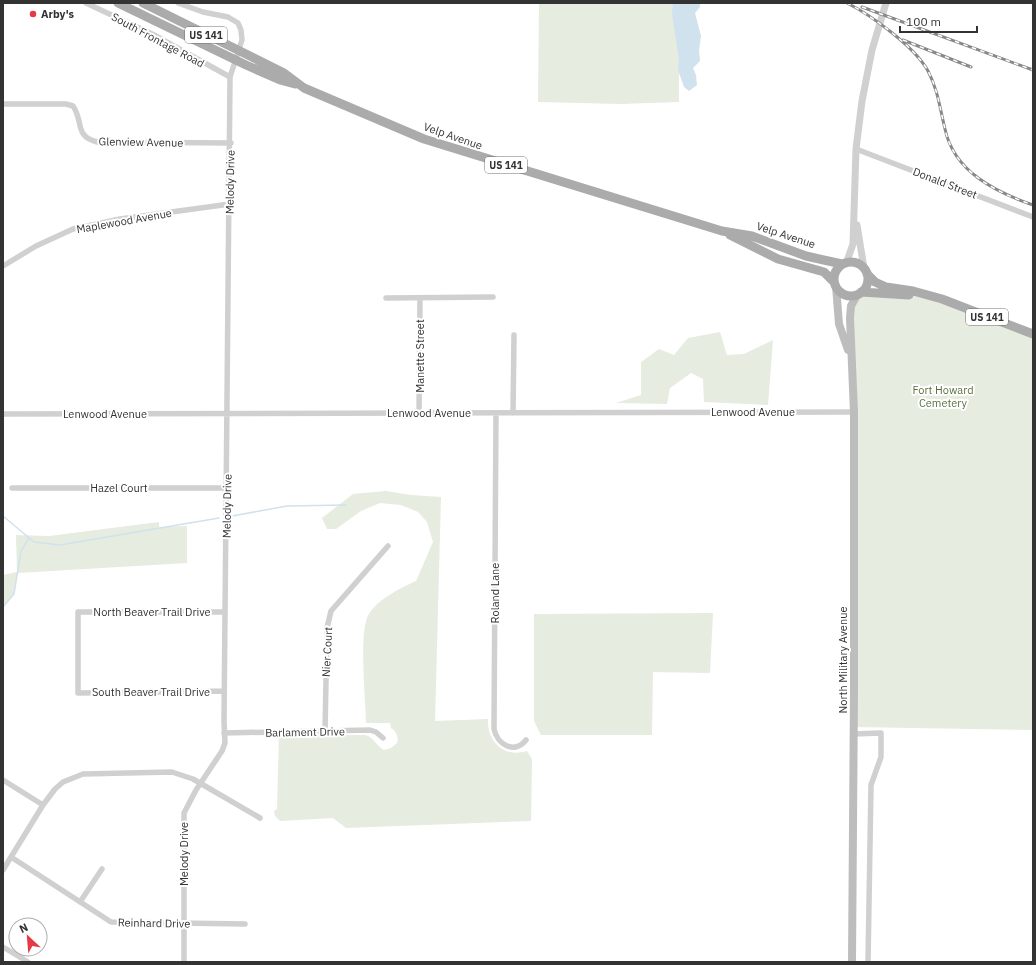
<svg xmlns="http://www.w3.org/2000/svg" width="1036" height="965" font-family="'IBM Plex Sans',sans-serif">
	<rect width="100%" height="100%" fill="#fff"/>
	<path fill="#e6ecdf" d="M 539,3 L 679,3 L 679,102 L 621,104 L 538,102 Z
		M 857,295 L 913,296 L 942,299 L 1033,334 L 1033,730 L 854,727 L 850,318 Z
		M 720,332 L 727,355 L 744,354 L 773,340 L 768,405 L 704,402 L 703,379 L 691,373 L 670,388 L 667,404 L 616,403 L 641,395 L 641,362 L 659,349 L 674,355 L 688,338 Z
		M 386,491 L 411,495 L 441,497 L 435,721 L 488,719 C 487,742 504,758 527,751 L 532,759 L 531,821 L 346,828 L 333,818 L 280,821 L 275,816 L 274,811 L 277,809 L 279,735 L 365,735 C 374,737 376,746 384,750 L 391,748 L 397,743 C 399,737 396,731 391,728 L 390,723 L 366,723 C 366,701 358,630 369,614 C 379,598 401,588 416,581 L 433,542 L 427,522 L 418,512 L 401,505 L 380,503 L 361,511 L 336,529 L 327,529 L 322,518 L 353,494 Z
		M 159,522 L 159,527 L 187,526 L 187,563 L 18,573 L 14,594 L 3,607 L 3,575 L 17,572 L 16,535 L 49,536 Z
		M 713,613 L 710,673 L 653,672 L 652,735 L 541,735 L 534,721 L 534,614 Z"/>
	<path fill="#cfe2ee" d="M 673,3 L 700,3 L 700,7 L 695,13 L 701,36 L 699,50 L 700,61 L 693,68 L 696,75 L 697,85 L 689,91 L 684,87 L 678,70 L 679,60 L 672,14 Z"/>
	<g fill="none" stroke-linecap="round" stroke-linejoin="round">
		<path stroke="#cfe2ee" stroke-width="1.5" d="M 3,516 L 34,542 L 60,545 L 219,518
			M 232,516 L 287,506 L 346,505
			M 3,607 L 14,594 L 21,551 L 29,538"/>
		<path stroke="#d0d0d0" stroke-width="5.5" d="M 86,3 L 154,35 L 230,77
			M 178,3 L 203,12 L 228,17 L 238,23 L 241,30 L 242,40 L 230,77 L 224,722 L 225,743 L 222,751 L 196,790 L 184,813 L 184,962
			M 3,104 L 66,104 L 73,106 C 84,122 74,136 97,142 L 231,143
			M 856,149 L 1033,217
			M 3,266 L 36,246 L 73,229 L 120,219 L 230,204
			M 386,298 L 493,297
			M 419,413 L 420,298
			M 496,413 L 494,729 C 497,744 514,755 526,740
			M 513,413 L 514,335
			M 3,414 L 854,412
			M 12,488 L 227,488
			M 224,691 L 78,693 L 78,612 L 225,612
			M 325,732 L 327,628 L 331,611 L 388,546
			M 224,733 L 370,730 L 376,732 L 383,738
			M 853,734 L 881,733 L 881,757 L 871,785 L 868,962
			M 3,780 L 43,805
			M 11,857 L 111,922 L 245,924
			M 3,870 L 43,805 L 55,789 L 63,782 L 83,774 L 172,772 L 193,779 L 260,818
			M 80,902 L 102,869
			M 3,947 L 28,962"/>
		<path stroke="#d0d0d0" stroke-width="7" d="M 857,225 L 864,268
			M 847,261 L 853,244 L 856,149 L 862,101 L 872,50 L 886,3"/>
		<path stroke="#bdbdbd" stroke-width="8" d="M 836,286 L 839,324 L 848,350
			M 852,962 L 854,690 L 854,412 L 850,318 L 851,306 L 857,295"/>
		<path stroke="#ababab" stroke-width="9" d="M 118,3 L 246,65 L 280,80 L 295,84
			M 143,3 L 284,73 L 304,88 L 424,139 L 722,231 L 752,236 L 806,256 L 842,264
			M 730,235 L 778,259 L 824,272 L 834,282
			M834 279a17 17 0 1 1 34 0a17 17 0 1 1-34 0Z
			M 867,274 L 875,282 L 886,287 L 913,291 L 942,299 L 1033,334
			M 861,292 L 909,295"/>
		<defs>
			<path id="rail" d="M 847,3 C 871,15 915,47 928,71 C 938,90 940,109 945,129 C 954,172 996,192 1033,205
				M 862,7 L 1033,70
				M 903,40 L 971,67"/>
		</defs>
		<use href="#rail" stroke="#888" stroke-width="3"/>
		<use href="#rail" stroke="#fff" stroke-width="1.5" stroke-dasharray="4.5" stroke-linecap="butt"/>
	</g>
	<circle fill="#e63946" stroke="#fff" stroke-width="1.5" cx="33" cy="14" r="4"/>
	<g text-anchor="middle" stroke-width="4" stroke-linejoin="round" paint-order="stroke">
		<g fill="#fff" stroke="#707070" stroke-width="1">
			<rect x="185" y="27" width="42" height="16" rx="3"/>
			<rect x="485" y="157" width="42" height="16" rx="3"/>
			<rect x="966" y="309" width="42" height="16" rx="3"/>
		</g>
		<g font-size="10" font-weight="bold" fill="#333">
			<text x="206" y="39">US 141</text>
			<text x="506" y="169">US 141</text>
			<text x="987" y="321">US 141</text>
		</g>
		<g font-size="11" font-weight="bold" fill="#333" stroke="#fff" text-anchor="start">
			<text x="41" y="18">Arby's</text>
		</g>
		<g font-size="11" fill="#333" stroke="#fff">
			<text transform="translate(158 40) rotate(28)" y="4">South Frontage Road</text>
			<text transform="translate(453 136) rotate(19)" y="4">Velp Avenue</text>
			<text transform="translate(141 142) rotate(1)" y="4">Glenview Avenue</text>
			<text transform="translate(230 182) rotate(-89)" y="4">Melody Drive</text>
			<text transform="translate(945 183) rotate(21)" y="4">Donald Street</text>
			<text transform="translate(124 221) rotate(-10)" y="4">Maplewood Avenue</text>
			<text transform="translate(786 235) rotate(18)" y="4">Velp Avenue</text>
			<text transform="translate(420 356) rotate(-90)" y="4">Manette Street</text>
			<text x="753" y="416">Lenwood Avenue</text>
			<text x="429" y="417">Lenwood Avenue</text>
			<text x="105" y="418">Lenwood Avenue</text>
			<text x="119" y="492">Hazel Court</text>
			<text transform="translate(227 506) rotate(-89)" y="4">Melody Drive</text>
			<text transform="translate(495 593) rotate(-90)" y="4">Roland Lane</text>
			<text x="152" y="616">North Beaver Trail Drive</text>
			<text transform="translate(327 652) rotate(-87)" y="4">Nier Court</text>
			<text transform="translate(843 660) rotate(-90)" y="4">North Military Avenue</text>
			<text x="151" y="696">South Beaver Trail Drive</text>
			<text transform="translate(305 732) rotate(-1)" y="4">Barlament Drive</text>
			<text transform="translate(184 854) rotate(-90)" y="4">Melody Drive</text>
			<text transform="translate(154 923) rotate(1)" y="4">Reinhard Drive</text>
		</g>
		<g font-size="11" fill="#56703f" stroke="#fff">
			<text x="943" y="394">Fort Howard<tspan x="943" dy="13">Cemetery</tspan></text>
		</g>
	</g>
	<rect width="1036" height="965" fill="none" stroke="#333333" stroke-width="8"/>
	<g transform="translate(28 937) rotate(334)"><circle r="19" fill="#ffffff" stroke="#adadad"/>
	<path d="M0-3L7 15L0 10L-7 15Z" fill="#e63946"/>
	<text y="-6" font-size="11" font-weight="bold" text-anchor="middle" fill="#333333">N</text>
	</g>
	<path d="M900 26v6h77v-6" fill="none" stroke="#333333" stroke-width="2"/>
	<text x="906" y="26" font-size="12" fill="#333333" stroke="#ffffff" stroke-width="3" paint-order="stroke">100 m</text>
</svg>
